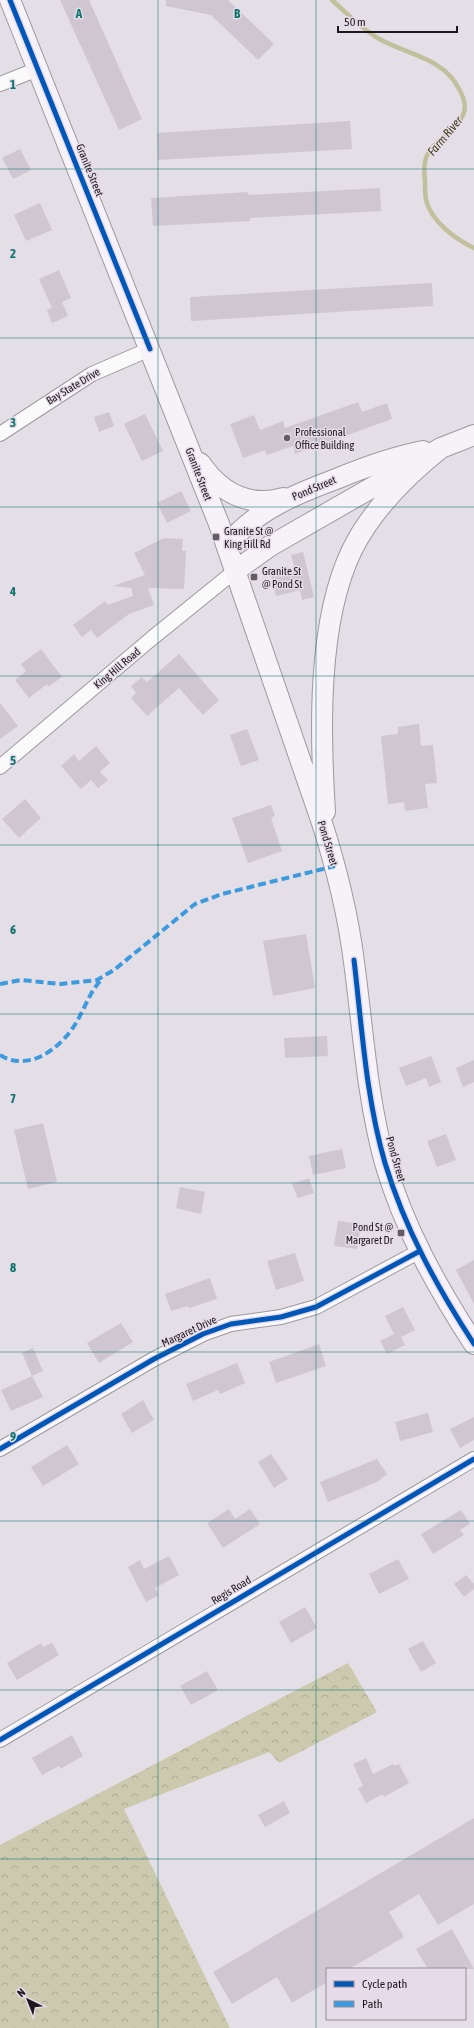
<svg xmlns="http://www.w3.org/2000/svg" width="474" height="2028" font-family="'Asap Condensed',sans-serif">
	<defs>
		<pattern id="forest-crowns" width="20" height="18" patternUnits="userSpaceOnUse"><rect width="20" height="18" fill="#cbc9ae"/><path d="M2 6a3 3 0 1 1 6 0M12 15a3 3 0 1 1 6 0" fill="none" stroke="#aeac95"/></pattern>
	</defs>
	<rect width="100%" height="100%" fill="#e4dee6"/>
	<path fill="url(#forest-crowns)" d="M 348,1663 L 377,1712 L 279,1763 L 269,1752 L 124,1809 L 230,2028 L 0,2028 L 0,1845 Z"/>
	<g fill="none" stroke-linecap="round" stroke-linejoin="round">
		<path stroke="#c1c09d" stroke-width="4.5" d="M 332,0 C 346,13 360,27 376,37 C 403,54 444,57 459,89 C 463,96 467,107 463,115 C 457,131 440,137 430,150 C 423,160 424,170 425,182 C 425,188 425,194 426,200 C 431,221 455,239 474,248"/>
	</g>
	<path fill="#cfc6d1" d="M 60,0 L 89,0 L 142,119 L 119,130 Z
		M 166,0 L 228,0 L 274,44 L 258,60 L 211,15 L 166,6 Z
		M 350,121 L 352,149 L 158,160 L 157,133 Z
		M 20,149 L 31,170 L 13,179 L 2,158 Z
		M 380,188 L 381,211 L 250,218 L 250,221 L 153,226 L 151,198 L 248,192 L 248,195 Z
		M 40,203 L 52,230 L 26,241 L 14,215 Z
		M 59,270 L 71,298 L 62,302 L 68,316 L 52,323 L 47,310 L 52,308 L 39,279 Z
		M 432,283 L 433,306 L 191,321 L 190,297 Z
		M 358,402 L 362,412 L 387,403 L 392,419 L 295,454 L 293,446 L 267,455 L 265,450 L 243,458 L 230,424 L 254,415 L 260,430 L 283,421 L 285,428 Z
		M 109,412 L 114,426 L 99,432 L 94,417 Z
		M 145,414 L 163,451 L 142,461 L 124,424 Z
		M 181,491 L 191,511 L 167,523 L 157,503 Z
		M 164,538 L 183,539 L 182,551 L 186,551 L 184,589 L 148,588 L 154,605 L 129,614 L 97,638 L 91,630 L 82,637 L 73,625 L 105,601 L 108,605 L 133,596 L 131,588 L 113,586 L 145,575 L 134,553 Z
		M 303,552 L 314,597 L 302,600 L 300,590 L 276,596 L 271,575 L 295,570 L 291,555 Z
		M 41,649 L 62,677 L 48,687 L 47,684 L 29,698 L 15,680 L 26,671 L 21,664 Z
		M 179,654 L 219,700 L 203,715 L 179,688 L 147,716 L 131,698 L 136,693 L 131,686 L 142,677 L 147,682 Z
		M 0,703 L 18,726 L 0,739 Z
		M 419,724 L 421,746 L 433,745 L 437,783 L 425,784 L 428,808 L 405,811 L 404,802 L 388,804 L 381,736 L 398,734 L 398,727 Z
		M 247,729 L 259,760 L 241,766 L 230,735 Z
		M 96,746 L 110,763 L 100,772 L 108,780 L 98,788 L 91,780 L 81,789 L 61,766 L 74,754 L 79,761 Z
		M 25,799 L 41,818 L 19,838 L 2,819 Z
		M 271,805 L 275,816 L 271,818 L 282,851 L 248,863 L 232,818 Z
		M 306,934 L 315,988 L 273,996 L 263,941 Z
		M 327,1036 L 328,1056 L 285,1058 L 284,1038 Z
		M 431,1056 L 441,1082 L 429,1087 L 426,1078 L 406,1086 L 399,1068 Z
		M 474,1060 L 474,1082 L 463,1087 L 456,1068 Z
		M 43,1123 L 57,1182 L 28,1189 L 14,1130 Z
		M 446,1134 L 456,1160 L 437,1167 L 427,1141 Z
		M 342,1149 L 346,1168 L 313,1175 L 309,1156 Z
		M 309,1178 L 314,1193 L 298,1198 L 292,1184 Z
		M 180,1187 L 205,1192 L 201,1214 L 176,1208 Z
		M 338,1221 L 361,1224 L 357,1249 L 334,1246 Z
		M 295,1253 L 304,1281 L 276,1290 L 267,1261 Z
		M 474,1260 L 474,1304 L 456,1270 Z
		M 210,1278 L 217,1299 L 189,1308 L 188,1306 L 171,1311 L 165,1294 Z
		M 403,1307 L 415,1330 L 401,1337 L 405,1345 L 387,1354 L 380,1341 L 394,1334 L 385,1316 Z
		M 121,1323 L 133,1342 L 99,1363 L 87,1343 Z
		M 319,1344 L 326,1366 L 276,1383 L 269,1362 Z
		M 33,1348 L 43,1371 L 32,1376 L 22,1353 Z
		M 237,1363 L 245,1383 L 220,1394 L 218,1390 L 193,1401 L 186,1384 Z
		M 32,1376 L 43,1397 L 11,1411 L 1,1390 Z
		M 143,1400 L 154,1420 L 132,1433 L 121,1414 Z
		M 428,1413 L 433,1432 L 400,1441 L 395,1422 Z
		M 474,1417 L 474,1440 L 460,1448 L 450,1429 Z
		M 67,1445 L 79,1464 L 43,1486 L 31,1467 Z
		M 271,1454 L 288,1479 L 274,1488 L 258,1462 Z
		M 377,1459 L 387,1474 L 377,1482 L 328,1502 L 320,1482 Z
		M 229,1509 L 235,1519 L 250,1509 L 260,1524 L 223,1548 L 207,1523 Z
		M 461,1510 L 470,1524 L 460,1530 L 464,1535 L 433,1554 L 421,1534 Z
		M 169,1556 L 179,1575 L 155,1588 L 159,1595 L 146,1602 L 128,1567 L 140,1560 L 144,1569 Z
		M 398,1559 L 409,1579 L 379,1594 L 369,1574 Z
		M 466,1575 L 474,1584 L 474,1589 L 464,1597 L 454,1584 Z
		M 305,1607 L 317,1628 L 291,1643 L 279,1622 Z
		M 423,1641 L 436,1663 L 421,1672 L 408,1649 Z
		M 41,1643 L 43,1647 L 52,1643 L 59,1655 L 17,1680 L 7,1663 Z
		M 207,1671 L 218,1690 L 191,1705 L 180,1686 Z
		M 72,1735 L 83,1756 L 60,1769 L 59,1766 L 42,1775 L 32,1758 Z
		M 366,1758 L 373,1774 L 393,1764 L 394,1766 L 399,1764 L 409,1783 L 384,1797 L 383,1794 L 366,1803 L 358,1788 L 363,1786 L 353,1764 Z
		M 284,1801 L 290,1813 L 265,1827 L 258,1815 Z
		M 474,1818 L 474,1904 L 438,1925 L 419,1894 L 389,1912 L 404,1937 L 349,1969 L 327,1969 L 327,1982 L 292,2003 L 277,1977 L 232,2004 L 213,1972 Z
		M 452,1929 L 474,1969 L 428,1969 L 416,1949 Z"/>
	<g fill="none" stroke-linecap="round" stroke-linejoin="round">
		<defs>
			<path id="minor" d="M 0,84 L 38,69
				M 0,434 L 92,374 L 150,349
				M 0,767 L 151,639 L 235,571
				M 0,1449 L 154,1359 L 203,1334 L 231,1324 L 281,1317 L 316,1307 L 420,1251
				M 0,1740 L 474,1459"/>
			<path id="secondary" d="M 10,0 L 219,524 L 321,820 C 336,866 348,914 354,962 C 363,1029 367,1098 385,1163 C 404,1228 437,1287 474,1344
				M 200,463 C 220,492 248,508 283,498
				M 227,546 C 253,511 296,494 336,479 C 365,467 393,457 423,451
				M 235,571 L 270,546 L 441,448 L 474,435
				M 325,812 C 320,733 317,622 352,550 C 372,509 406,476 441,448"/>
		</defs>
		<use href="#minor" stroke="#9d999e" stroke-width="16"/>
		<use href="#secondary" stroke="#9d999e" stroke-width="22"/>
		<use href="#minor" stroke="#fbfafb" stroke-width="14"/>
		<use href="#secondary" stroke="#f7f2f8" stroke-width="20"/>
		<path stroke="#3c9adf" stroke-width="4" stroke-dasharray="8 4" stroke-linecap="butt" d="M 0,984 L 21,980 L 61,984 L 97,980 L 114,970 L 195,904 L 222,894 L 335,866
			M 0,1055 C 29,1073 61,1048 76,1023 C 85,1008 90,991 102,979"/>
		<defs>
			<path id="cycleway" d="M 10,0 L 150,349
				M 354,960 C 362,1028 366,1098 385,1163 C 405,1229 437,1287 474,1344
				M 0,1449 L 154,1359 L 203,1334 L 231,1324 L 281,1317 L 316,1307 L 420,1251
				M 0,1740 L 474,1459"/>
		</defs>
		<use href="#cycleway" stroke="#e6dbe9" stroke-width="8"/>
		<use href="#cycleway" stroke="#0057b8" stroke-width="5"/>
	</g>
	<path fill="none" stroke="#0f766e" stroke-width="1" stroke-opacity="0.55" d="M 158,0 L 158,2028M 316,0 L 316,2028M 0,169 L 474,169M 0,338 L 474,338M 0,507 L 474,507M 0,676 L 474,676M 0,845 L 474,845M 0,1014 L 474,1014M 0,1183 L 474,1183M 0,1352 L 474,1352M 0,1521 L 474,1521M 0,1690 L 474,1690M 0,1859 L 474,1859"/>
	<g fill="#625d63" stroke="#e6dbe9" stroke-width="1.5">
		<circle cx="287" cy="438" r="4"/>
		<rect x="212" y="533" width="8" height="8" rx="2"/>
		<rect x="250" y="573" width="8" height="8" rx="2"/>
		<rect x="397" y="1229" width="8" height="8" rx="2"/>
	</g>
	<g text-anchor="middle" stroke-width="3" stroke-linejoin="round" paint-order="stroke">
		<g font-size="11" fill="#1c181d" stroke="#e6dbe9">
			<text transform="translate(90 170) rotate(68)" y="4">Granite Street</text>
			<text transform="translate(73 386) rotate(-31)" y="4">Bay State Drive</text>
			<text transform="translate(199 474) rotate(69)" y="4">Granite Street</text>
			<text transform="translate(314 488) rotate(-23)" y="4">Pond Street</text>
			<text transform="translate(117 668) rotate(-40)" y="4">King Hill Road</text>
			<text transform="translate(328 843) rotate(73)" y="4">Pond Street</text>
			<text transform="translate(396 1159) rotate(74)" y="4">Pond Street</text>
			<text transform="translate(189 1331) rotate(-25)" y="4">Margaret Drive</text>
			<text transform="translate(231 1590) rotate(-31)" y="4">Regis Road</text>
		</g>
		<g font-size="11" fill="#1c181d" stroke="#e6dbe9" text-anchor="start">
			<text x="295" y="436">Professional<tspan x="295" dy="13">Office Building</tspan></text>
			<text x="224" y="535">Granite St @<tspan x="224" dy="13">King Hill Rd</tspan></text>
			<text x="262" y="575">Granite St<tspan x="262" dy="13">@ Pond St</tspan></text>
			<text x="393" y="1231" text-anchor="end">Pond St @<tspan x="393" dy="13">Margaret Dr</tspan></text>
		</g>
		<g font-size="12" font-style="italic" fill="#404016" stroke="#e6dbe9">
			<text transform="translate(445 136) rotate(-50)" y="4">Farm River</text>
		</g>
	</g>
	<g font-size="13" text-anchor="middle" font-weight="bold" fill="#0f766e" stroke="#e6dbe9" stroke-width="3" stroke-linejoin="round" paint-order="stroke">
		<text x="79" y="18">A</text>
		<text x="237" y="18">B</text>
		<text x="13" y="89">1</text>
		<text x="13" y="258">2</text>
		<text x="13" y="427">3</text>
		<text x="13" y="596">4</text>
		<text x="13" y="765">5</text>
		<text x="13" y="934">6</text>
		<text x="13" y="1103">7</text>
		<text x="13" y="1272">8</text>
		<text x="13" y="1441">9</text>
	</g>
	<rect x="326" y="1968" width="140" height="52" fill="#e6dbe9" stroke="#958d97"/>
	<rect x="334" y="1981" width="20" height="6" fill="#0057b8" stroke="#958d97"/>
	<text x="362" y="1988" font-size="12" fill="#1c181d">Cycle path</text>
	<rect x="334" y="2001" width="20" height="6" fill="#3c9adf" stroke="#958d97"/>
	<text x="362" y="2008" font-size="12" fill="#1c181d">Path</text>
	<g transform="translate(28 2000) rotate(317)" stroke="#e6dbe9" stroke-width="3" paint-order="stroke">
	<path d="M0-3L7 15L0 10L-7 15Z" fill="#1c181d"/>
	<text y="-6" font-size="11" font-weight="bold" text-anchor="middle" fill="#1c181d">N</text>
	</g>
	<path d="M338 26v6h119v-6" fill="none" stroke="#1c181d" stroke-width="2"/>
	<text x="344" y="26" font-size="12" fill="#1c181d" stroke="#e6dbe9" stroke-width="3" paint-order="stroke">50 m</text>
</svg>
